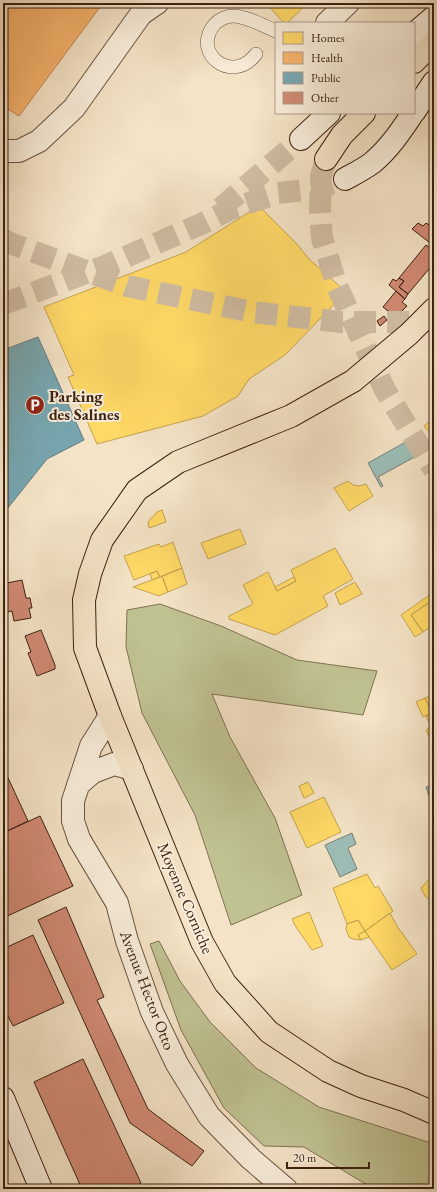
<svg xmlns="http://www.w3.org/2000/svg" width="437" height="1192" font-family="'EB Garamond',serif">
	<rect width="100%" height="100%" fill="#f4e3c6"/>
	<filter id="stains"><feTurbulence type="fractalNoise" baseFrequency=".005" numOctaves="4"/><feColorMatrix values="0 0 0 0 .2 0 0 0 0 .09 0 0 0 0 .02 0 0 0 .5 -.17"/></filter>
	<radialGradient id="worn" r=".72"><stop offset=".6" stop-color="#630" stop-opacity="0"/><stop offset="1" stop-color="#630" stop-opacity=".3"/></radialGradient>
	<path fill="#c0c292" stroke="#7e7252" d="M 160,604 L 221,626 L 297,660 L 377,671 L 363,715 L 212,694 L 230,737 L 275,818 L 302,895 L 231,925 L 195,815 L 142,713 L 126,647 L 127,610 Z
		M 159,941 L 180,981 L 210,1022 L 256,1068 L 319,1107 L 434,1144 L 434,1189 L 374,1189 L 304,1147 L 264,1146 L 224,1108 L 181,1030 L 150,944 Z"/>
	<path fill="#9cbeb8" stroke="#767f76" d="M 413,438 L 422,453 L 378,477 L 383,486 L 381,487 L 368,463 Z
		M 434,784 L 434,811 L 426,787 Z
		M 352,833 L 356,844 L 348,848 L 357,869 L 340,877 L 325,845 Z"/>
	<path fill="#ffd966" stroke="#c4a24d" d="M 266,3 L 308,3 L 287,23 L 284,23 Z
		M 259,206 L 297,244 L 308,258 L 346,292 L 285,355 L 249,379 L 238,396 L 203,416 L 97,444 L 68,377 L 74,375 L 44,307 L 186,252 Z
		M 434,417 L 434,428 L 429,422 Z
		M 429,422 L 434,428 L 434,438 L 424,426 Z
		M 348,481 L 353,485 L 359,486 L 366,484 L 373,496 L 349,511 L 334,488 Z
		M 162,510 L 166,522 L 149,528 L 148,522 L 157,512 Z
		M 240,529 L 246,544 L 208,559 L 201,543 Z
		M 173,542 L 182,568 L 160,577 L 157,571 L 134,580 L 124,556 L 159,544 L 161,547 Z
		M 335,548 L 353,579 L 323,596 L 328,606 L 275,635 L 229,619 L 229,616 L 253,604 L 243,585 L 268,572 L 277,591 L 296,581 L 291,570 Z
		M 182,568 L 187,584 L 168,592 L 162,576 Z
		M 157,571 L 160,577 L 152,580 L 150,574 Z
		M 162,576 L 168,592 L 159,596 L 133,587 Z
		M 294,577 L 296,581 L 277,591 L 275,587 Z
		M 355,582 L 362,594 L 340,605 L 335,593 Z
		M 434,592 L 434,599 L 411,615 L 423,632 L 415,637 L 401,615 Z
		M 434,599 L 434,629 L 432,626 L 423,632 L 411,615 Z
		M 434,694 L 434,747 L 426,730 L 431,727 L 426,716 L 432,713 L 425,698 Z
		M 425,698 L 432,713 L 423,717 L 416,702 Z
		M 308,782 L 314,793 L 304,798 L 299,786 Z
		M 324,797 L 341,832 L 307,848 L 290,812 Z
		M 367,874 L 375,888 L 378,886 L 393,911 L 365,931 L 358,920 L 347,924 L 333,888 Z
		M 430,878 L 434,881 L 434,904 L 425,896 L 421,888 Z
		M 309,912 L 323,946 L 312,950 L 296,927 L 292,919 Z
		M 390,913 L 397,926 L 417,954 L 392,970 L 365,931 Z
		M 358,920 L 365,931 L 358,935 L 361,940 L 353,939 L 349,937 L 346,929 L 347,924 Z
		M 365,931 L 369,937 L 361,940 L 358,935 Z"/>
	<path fill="#f6b26b" stroke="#be8650" d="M 3,3 L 103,3 L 19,116 L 3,106 Z"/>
	<path fill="#76a5af" stroke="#657d80" d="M 38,337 L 84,440 L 47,459 L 3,514 L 3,350 Z"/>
	<path fill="#d18973" stroke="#3c2112" d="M 434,220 L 434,246 L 412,229 L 418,223 L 423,226 L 426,223 L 431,226 Z
		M 426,245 L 434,251 L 434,263 L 408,294 L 399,287 L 404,281 L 399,278 Z
		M 399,278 L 404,281 L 399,287 L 408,294 L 405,299 L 389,285 L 393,279 L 396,281 Z
		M 396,291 L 405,299 L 402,302 L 407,306 L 396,317 L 383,307 Z
		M 384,316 L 387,320 L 380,326 L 377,321 Z
		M 6,580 L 7,583 L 22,580 L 26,598 L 30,598 L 32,608 L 29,608 L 31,618 L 14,621 L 12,611 L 3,613 L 3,581 Z
		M 41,630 L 55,665 L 55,669 L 37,676 L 28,653 L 31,652 L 25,636 Z
		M 3,767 L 28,821 L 3,833 Z
		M 40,816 L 73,886 L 3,918 L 3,833 Z
		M 66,907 L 104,997 L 97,1000 L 148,1109 L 204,1151 L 192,1166 L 130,1123 L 38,920 Z
		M 33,935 L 64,1003 L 13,1026 L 3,1006 L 3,949 Z
		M 83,1059 L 141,1183 L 129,1189 L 82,1189 L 34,1082 Z"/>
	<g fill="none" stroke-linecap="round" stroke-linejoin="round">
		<path stroke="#cfbca2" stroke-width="22" stroke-dasharray="22 11" stroke-linecap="butt" d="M 221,208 L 301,139
			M 3,304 L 105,266 L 201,224 L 231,209 L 278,193 L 315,189 L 345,179"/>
		<path stroke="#cfbca2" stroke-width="22" stroke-dasharray="22 11" stroke-linecap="butt" d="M 326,159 L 321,176 L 320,211 L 322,238 L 337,286 L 385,390 L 434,470
			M 3,239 L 10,243 L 127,286 L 252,312 L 341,322 L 434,322"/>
		<defs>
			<path id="lane" d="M 256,54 C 233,85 191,54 214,25 C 218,20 226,16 233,16 C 246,16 264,26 276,31"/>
			<path id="street" d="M 327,23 L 348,3
				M 3,151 L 19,151 L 39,141 L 54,127 L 74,108 L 141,14 L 157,3
				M 110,716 L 91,746 L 73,801 L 73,821 L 79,839 L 117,903 L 127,941 L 152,1012 L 177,1064 L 209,1116 L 251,1159 L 286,1189
				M 78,785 L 93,772 L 114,764 L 132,769"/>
			<path id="secondary" d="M 414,34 L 434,17
				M 414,112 L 434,82
				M 301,139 L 329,113
				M 345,179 C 354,174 364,169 372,163 C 389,149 401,131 413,113
				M 3,1098 L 41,1189"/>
			<path id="primary" d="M 414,62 L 434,42
				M 326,159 L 342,135 L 364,113
				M 434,309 L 409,334 L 353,381 L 291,416 L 178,462 L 137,490 L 102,540 L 90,574 L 84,600 L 85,648 L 110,716 L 202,942 L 225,983 L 269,1032 L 328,1071 L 361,1086 L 404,1100 L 434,1113"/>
		</defs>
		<use href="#lane" stroke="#6a523f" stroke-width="14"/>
		<use href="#street" stroke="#6a523f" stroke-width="24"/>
		<use href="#secondary" stroke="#3c2112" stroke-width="24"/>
		<use href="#primary" stroke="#3c2112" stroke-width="24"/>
		<use href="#lane" stroke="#f8edda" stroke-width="13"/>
		<use href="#street" stroke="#f8edda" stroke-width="22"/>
		<use href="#secondary" stroke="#f8edda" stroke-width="22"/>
		<use href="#primary" stroke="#f4e3c6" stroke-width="22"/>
	</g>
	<defs>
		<symbol id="parking-disc" viewBox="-11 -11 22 22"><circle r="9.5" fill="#8f2418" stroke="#f8edda"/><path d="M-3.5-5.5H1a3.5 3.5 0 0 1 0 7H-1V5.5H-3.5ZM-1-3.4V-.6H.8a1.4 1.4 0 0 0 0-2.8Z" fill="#fff"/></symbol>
	</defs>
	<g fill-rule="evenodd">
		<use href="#parking-disc" x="24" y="394" width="22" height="22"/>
	</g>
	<g text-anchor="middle" stroke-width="4" stroke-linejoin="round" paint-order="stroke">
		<g font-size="16" font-weight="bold" fill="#3c2112" stroke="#f8edda" text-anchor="start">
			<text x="49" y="402">Parking<tspan x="49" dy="18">des Salines</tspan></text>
		</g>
		<g font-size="16" fill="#3c2112" stroke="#f8edda">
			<text transform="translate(186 898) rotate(67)" y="6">Moyenne Corniche</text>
			<text transform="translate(148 990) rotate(69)" y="6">Avenue Hector Otto</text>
		</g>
	</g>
	<rect width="437" height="1192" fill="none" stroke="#f4e3c6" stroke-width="16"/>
	<rect x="4" y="4" width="429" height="1184" fill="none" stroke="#3c2112" stroke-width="2"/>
	<rect x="8" y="8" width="421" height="1176" fill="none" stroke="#3c2112"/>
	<rect x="275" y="22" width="140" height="92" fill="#f8edda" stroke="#ad9b8a"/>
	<rect x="283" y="32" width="20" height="12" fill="#ffd966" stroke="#ad9b8a"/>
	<text x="311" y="42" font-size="12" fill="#3c2112">Homes</text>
	<rect x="283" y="52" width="20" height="12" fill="#f6b26b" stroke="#ad9b8a"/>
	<text x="311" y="62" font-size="12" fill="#3c2112">Health</text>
	<rect x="283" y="72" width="20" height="12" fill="#76a5af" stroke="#ad9b8a"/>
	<text x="311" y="82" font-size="12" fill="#3c2112">Public</text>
	<rect x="283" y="92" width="20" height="12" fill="#d18973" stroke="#ad9b8a"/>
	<text x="311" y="102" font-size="12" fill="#3c2112">Other</text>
	<path d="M287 1162v6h82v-6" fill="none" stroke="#3c2112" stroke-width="2"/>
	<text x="293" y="1162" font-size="12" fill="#3c2112" stroke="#f8edda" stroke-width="3" paint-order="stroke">20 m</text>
	<rect width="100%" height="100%" filter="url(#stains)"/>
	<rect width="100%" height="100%" fill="url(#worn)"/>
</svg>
